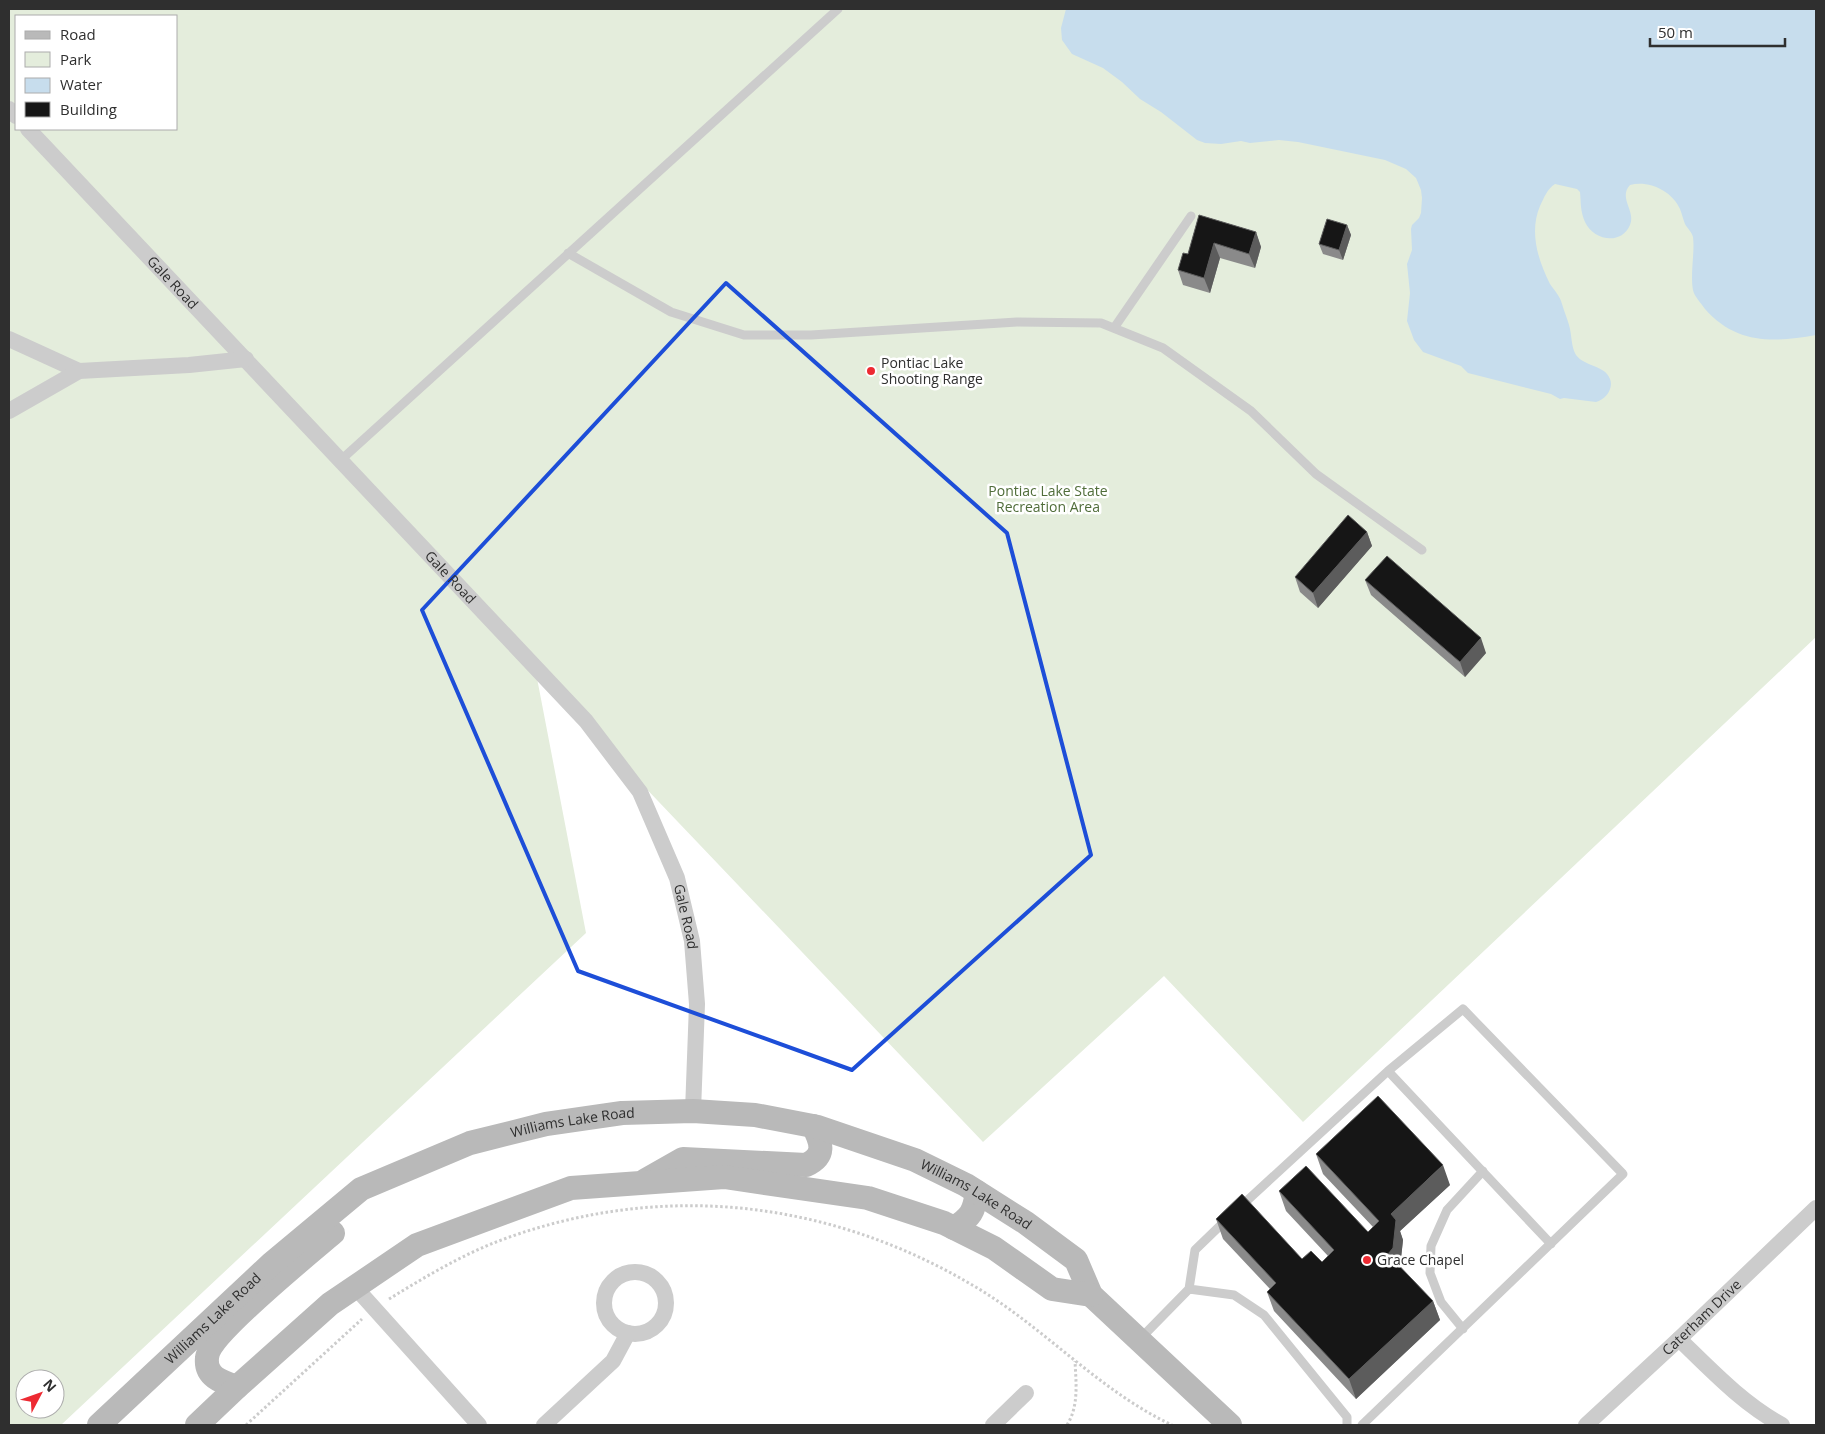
<svg xmlns="http://www.w3.org/2000/svg" width="1825" height="1434" font-family="'Open Sans',sans-serif">
	<rect width="100%" height="100%" fill="#fff"/>
	<path fill="#e4eddc" fill-rule="evenodd" d="M 9,9 L 1816,9 L 1816,637 L 1303,1122 L 1164,976 L 983,1142 L 536,673 L 586,933 L 61,1425 L 9,1425 ZM 16,16 L 176,16 L 176,129 L 16,129 ZM 25,1379 L 55,1379 L 55,1409 L 25,1409 Z"/>
	<path fill="#c7dded" d="M 1066,9 L 1816,9 L 1816,335 C 1773,343 1736,344 1705,309 C 1701,303 1694,296 1693,290 C 1690,274 1695,252 1693,237 C 1692,232 1687,228 1685,224 C 1683,219 1682,214 1680,209 C 1672,191 1649,180 1630,185 C 1618,198 1636,211 1630,225 C 1621,246 1593,240 1585,222 C 1580,211 1581,202 1580,192 L 1577,189 L 1555,184 C 1547,189 1544,198 1540,206 C 1529,232 1538,260 1550,284 C 1554,290 1560,296 1562,304 C 1564,311 1567,318 1569,325 C 1572,335 1571,347 1576,355 C 1585,367 1605,365 1610,379 C 1614,389 1605,400 1596,402 L 1564,398 L 1560,399 L 1551,394 L 1468,373 L 1461,366 L 1423,352 L 1414,340 L 1407,321 L 1410,293 L 1407,264 L 1412,250 L 1411,229 L 1412,225 L 1419,218 L 1421,213 L 1422,198 L 1421,190 L 1416,178 L 1406,169 L 1385,160 L 1298,142 L 1279,140 L 1250,143 L 1241,141 L 1221,144 L 1205,143 L 1197,140 L 1161,112 L 1140,99 L 1122,82 L 1103,68 L 1072,54 L 1062,40 L 1061,28 Z"/>
	<g fill="none" stroke-linecap="round" stroke-linejoin="round">
		<path stroke="#ccc" stroke-width="3" stroke-dasharray="2.5 2.5" stroke-linecap="butt" d="M 389,1299 C 425,1277 463,1254 504,1239 C 663,1181 829,1200 974,1286 C 1044,1327 1098,1390 1172,1425
			M 246,1425 L 362,1319
			M 1067,1425 C 1079,1406 1076,1383 1075,1361"/>
		<path stroke="#ccc" stroke-width="9" d="M 568,253 L 671,312 L 744,335 L 811,335 L 1017,322 L 1101,323 L 1163,348 L 1251,411 L 1316,474 L 1422,550
			M 1114,328 L 1191,216
			M 342,459 L 838,9
			M 1239,1208 L 1388,1071
			M 1189,1289 L 1234,1295 L 1264,1315 L 1347,1417 L 1347,1425
			M 1463,1329 L 1441,1302 L 1430,1273 L 1431,1246 L 1447,1210 L 1483,1171
			M 1140,1339 L 1189,1289 L 1195,1250 L 1226,1220
			M 1362,1425 L 1623,1174 L 1463,1009 L 1388,1071 L 1551,1244"/>
		<g stroke="#ccc" stroke-width="16">
			<path d="M 9,109 L 16,116"/>
			<path id="s1" d="M 28,129 L 586,721 L 640,792 L 677,878 L 692,941 L 697,1004 L 693,1111"/>
			<path d="M 9,339 L 79,371"/>
			<path d="M 9,411 L 79,371 L 189,365 L 246,359"/>
			<circle cx="635" cy="1303" r="31"/>
			<path d="M 355,1287 L 479,1425"/>
			<path d="M 1679,1339 C 1711,1370 1743,1404 1782,1425"/>
			<path d="M 544,1425 L 613,1361 L 628,1333"/>
			<path d="M 993,1425 L 1026,1393"/>
			<path id="s2" d="M 1586,1425 L 1679,1339 L 1816,1208"/>
		</g>
		<g stroke="#b9b9b9" stroke-width="24">
			<path d="M 646,1180 L 683,1159 L 806,1165 C 826,1156 822,1143 813,1126"/>
			<path d="M 954,1228 C 971,1217 974,1212 977,1192"/>
			<path d="M 237,1387 C 222,1382 205,1377 207,1358 C 208,1335 311,1252 333,1233"/>
			<path id="s3" d="M 99,1425 L 271,1264 L 361,1189 L 470,1143 L 546,1124 L 622,1113 L 693,1111 L 755,1115 L 818,1127 L 915,1160 L 966,1185 L 1026,1223 L 1076,1260 L 1091,1295 L 1230,1425"/>
			<path d="M 197,1425 L 237,1387 L 330,1304 L 417,1245 L 571,1188 L 724,1177 L 868,1198 L 944,1223 L 994,1248 L 1052,1289 L 1091,1295"/>
		</g>
	</g>
	<path fill="#8a8a8a" d="M 1199,215 L 1256,232 L 1261,247 L 1255,268 L 1220,258 L 1210,293 L 1183,285 L 1178,270 L 1188,254 Z
		M 1347,225 L 1351,235 L 1343,260 L 1323,254 L 1319,244 Z
		M 1367,532 L 1372,546 L 1318,608 L 1300,592 L 1295,577 Z
		M 1365,580 L 1486,653 L 1465,677 L 1371,595 Z
		M 1316,1154 L 1450,1185 L 1400,1231 L 1403,1240 L 1400,1267 L 1433,1301 L 1440,1320 L 1356,1399 L 1274,1311 L 1267,1292 L 1270,1289 L 1223,1239 L 1216,1219 L 1302,1259 L 1322,1262 L 1328,1256 L 1286,1211 L 1279,1191 L 1368,1232 L 1373,1227 L 1323,1174 Z"/>
	<path fill="#5c5c5c" d="M 1347,225 L 1351,235 L 1343,260 L 1339,250 Z
		M 1256,232 L 1261,247 L 1255,268 L 1249,254 Z
		M 1214,243 L 1220,258 L 1210,293 L 1204,278 Z
		M 1367,532 L 1372,546 L 1318,608 L 1313,593 Z
		M 1481,638 L 1486,653 L 1465,677 L 1460,662 Z
		M 1443,1165 L 1450,1185 L 1400,1231 L 1403,1240 L 1400,1268 L 1388,1254 L 1391,1214 Z
		M 1433,1301 L 1440,1320 L 1356,1399 L 1349,1379 Z"/>
	<path fill="#161616" stroke="#5c5c5c" d="M 1199,215 L 1256,232 L 1249,254 L 1214,243 L 1204,278 L 1178,270 L 1183,253 L 1188,254 Z
		M 1327,219 L 1347,225 L 1339,250 L 1319,244 Z
		M 1348,515 L 1367,532 L 1313,593 L 1295,577 Z
		M 1387,556 L 1481,638 L 1460,662 L 1365,580 Z
		M 1378,1096 L 1443,1165 L 1391,1214 L 1396,1220 L 1393,1248 L 1388,1254 L 1433,1301 L 1349,1379 L 1267,1292 L 1276,1283 L 1216,1219 L 1242,1194 L 1302,1259 L 1311,1251 L 1322,1262 L 1334,1250 L 1279,1191 L 1306,1166 L 1368,1232 L 1379,1221 L 1316,1154 Z"/>
	<path fill="none" stroke="#1d4ed8" stroke-width="4" stroke-linejoin="round" d="M 726,283 L 1007,533 L 1091,855 L 852,1070 L 578,971 L 422,610 Z"/>
	<g fill="#ed2a32" stroke="#fff" stroke-width="2">
		<circle cx="871" cy="371" r="5"/>
		<circle cx="1367" cy="1260" r="5"/>
	</g>
	<g text-anchor="middle" stroke-width="5" stroke-linejoin="round" paint-order="stroke">
		<g font-size="14" fill="#2f2f2f" stroke="#fff">
			<text dy="5" stroke="none"><textPath href="#s1" startOffset="211">Gale Road</textPath></text>
			<text dy="5" stroke="none"><textPath href="#s1" startOffset="616">Gale Road</textPath></text>
			<text dy="5" stroke="none"><textPath href="#s1" startOffset="1036">Gale Road</textPath></text>
			<text dy="5" stroke="none"><textPath href="#s3" startOffset="576">Williams Lake Road</textPath></text>
			<text dy="5" stroke="none"><textPath href="#s3" startOffset="996">Williams Lake Road</textPath></text>
			<text dy="5" stroke="none"><textPath href="#s2" startOffset="158">Caterham Drive</textPath></text>
			<text dy="5" stroke="none"><textPath href="#s3" startOffset="156">Williams Lake Road</textPath></text>
		</g>
		<g font-size="14" fill="#2f2f2f" stroke="#fff" text-anchor="start">
			<text x="881" y="368">Pontiac Lake<tspan x="881" dy="16">Shooting Range</tspan></text>
			<text x="1377" y="1265">Grace Chapel</text>
		</g>
		<g font-size="14" fill="#506d3a" stroke="#fff">
			<text x="1048" y="496">Pontiac Lake State<tspan x="1048" dy="16">Recreation Area</tspan></text>
		</g>
	</g>
	<rect width="1825" height="1434" fill="none" stroke="#2f2f2f" stroke-width="20"/>
	<rect x="15" y="15" width="162" height="115" fill="#ffffff" stroke="#acacac"/>
	<rect x="25" y="31" width="25" height="8" fill="#b9b9b9" stroke="#acacac"/>
	<text x="60" y="40" font-size="15" fill="#2f2f2f">Road</text>
	<rect x="25" y="52" width="25" height="15" fill="#e4eddc" stroke="#acacac"/>
	<text x="60" y="65" font-size="15" fill="#2f2f2f">Park</text>
	<rect x="25" y="78" width="25" height="15" fill="#c7dded" stroke="#acacac"/>
	<text x="60" y="90" font-size="15" fill="#2f2f2f">Water</text>
	<rect x="25" y="102" width="25" height="15" fill="#161616" stroke="#acacac"/>
	<text x="60" y="115" font-size="15" fill="#2f2f2f">Building</text>
	<g transform="translate(40 1394) rotate(49)"><circle r="24" fill="#ffffff" stroke="#acacac"/>
	<path d="M0-4L9 19L0 12L-9 19Z" fill="#ed2a32"/>
	<text y="-8" font-size="14" font-weight="bold" text-anchor="middle" fill="#2f2f2f">N</text>
	</g>
	<path d="M1650 38v8h135v-8" fill="none" stroke="#2f2f2f" stroke-width="2.5"/>
	<text x="1658" y="38" font-size="15" fill="#2f2f2f" stroke="#ffffff" stroke-width="4" paint-order="stroke">50 m</text>
</svg>
